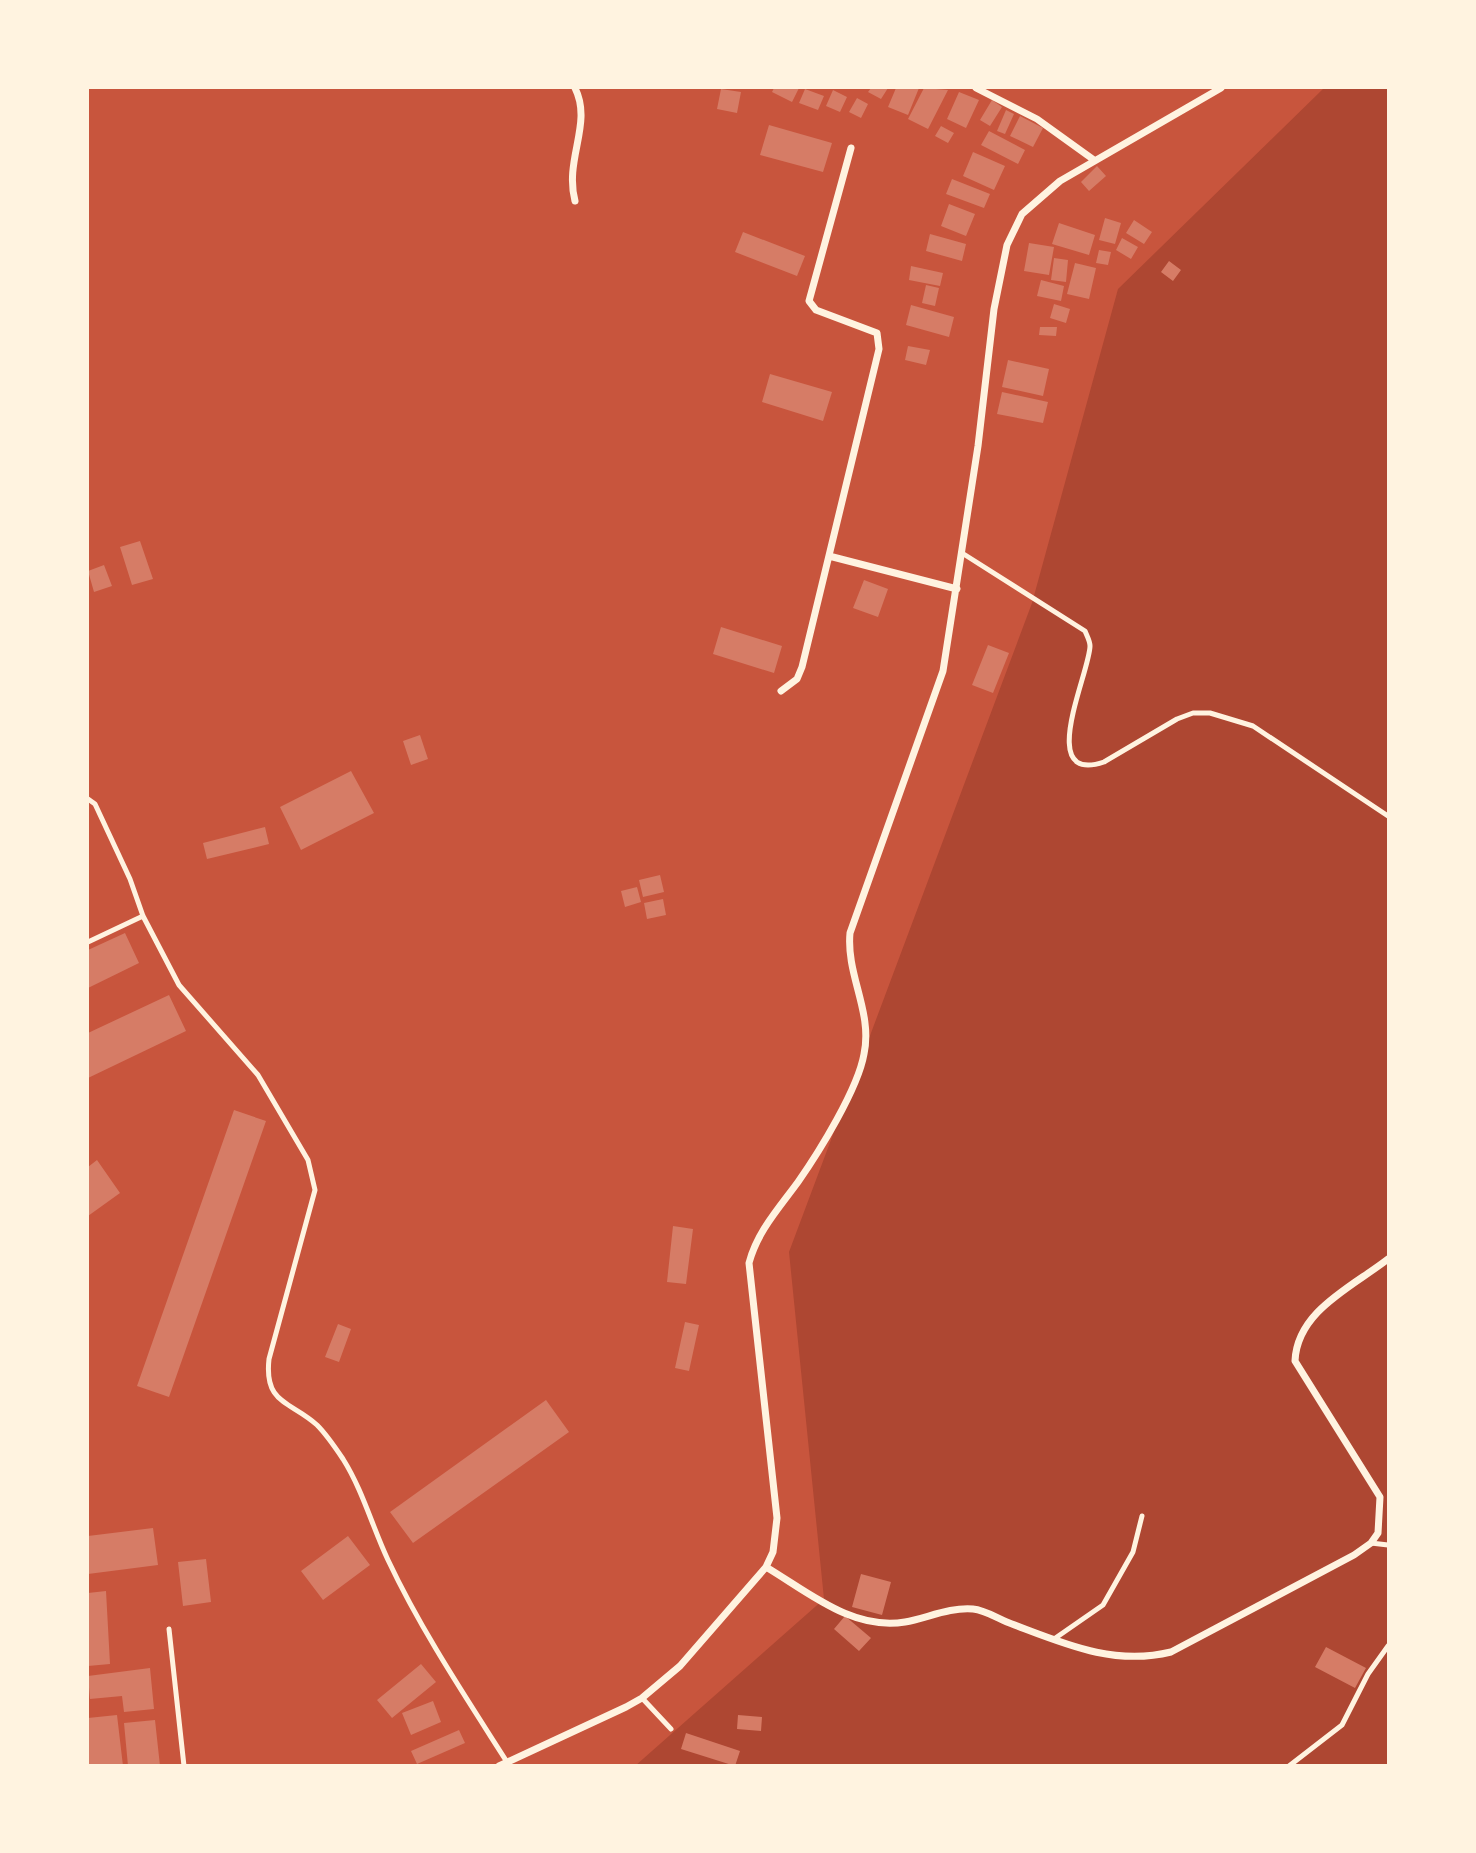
<svg xmlns="http://www.w3.org/2000/svg" width="1476" height="1853" font-family="'Varela Round',sans-serif">
	<rect width="100%" height="100%" fill="#c8553d"/>
	<path fill="#ae4732" d="M 1324,88 L 1388,88 L 1388,1765 L 635,1766 L 824,1599 L 789,1252 L 1032,603 L 1118,289 Z"/>
	<path fill="#d67c66" d="M 774,88 L 799,88 L 792,102 L 772,92 Z
		M 871,88 L 888,88 L 881,99 L 868,92 Z
		M 896,88 L 919,88 L 908,115 L 888,107 Z
		M 924,88 L 948,90 L 928,129 L 908,119 Z
		M 721,89 L 741,92 L 737,113 L 717,109 Z
		M 805,89 L 824,96 L 818,110 L 799,103 Z
		M 833,90 L 847,97 L 840,112 L 826,106 Z
		M 959,92 L 979,100 L 966,128 L 947,119 Z
		M 857,98 L 868,104 L 861,118 L 849,112 Z
		M 992,100 L 1002,107 L 990,126 L 980,120 Z
		M 1006,110 L 1014,114 L 1005,134 L 997,131 Z
		M 1020,116 L 1043,128 L 1033,147 L 1010,136 Z
		M 769,125 L 832,143 L 823,172 L 760,155 Z
		M 941,126 L 954,133 L 948,143 L 935,136 Z
		M 989,131 L 1025,150 L 1018,164 L 981,145 Z
		M 973,152 L 1005,166 L 994,190 L 963,176 Z
		M 1097,166 L 1106,176 L 1089,191 L 1081,182 Z
		M 952,179 L 990,194 L 984,208 L 946,194 Z
		M 949,204 L 975,214 L 966,236 L 941,226 Z
		M 1105,218 L 1121,223 L 1115,244 L 1099,240 Z
		M 1134,220 L 1152,232 L 1144,244 L 1126,233 Z
		M 1059,223 L 1095,235 L 1089,255 L 1052,244 Z
		M 743,232 L 805,256 L 797,276 L 735,252 Z
		M 930,234 L 966,244 L 962,261 L 926,251 Z
		M 1122,238 L 1138,247 L 1131,259 L 1116,250 Z
		M 1029,243 L 1054,247 L 1049,275 L 1024,271 Z
		M 1099,250 L 1111,252 L 1108,265 L 1096,263 Z
		M 1054,258 L 1068,260 L 1066,282 L 1051,280 Z
		M 1169,261 L 1181,270 L 1173,281 L 1161,272 Z
		M 1075,263 L 1096,268 L 1089,299 L 1067,294 Z
		M 911,266 L 943,273 L 940,286 L 909,280 Z
		M 1041,280 L 1064,286 L 1061,301 L 1037,296 Z
		M 926,285 L 939,288 L 935,306 L 922,303 Z
		M 1054,304 L 1070,309 L 1066,323 L 1050,318 Z
		M 911,305 L 954,317 L 949,337 L 906,325 Z
		M 1040,327 L 1057,327 L 1056,336 L 1039,335 Z
		M 908,346 L 930,350 L 926,365 L 905,360 Z
		M 1008,360 L 1049,369 L 1043,396 L 1002,387 Z
		M 770,374 L 832,392 L 823,421 L 762,402 Z
		M 1002,392 L 1048,402 L 1043,423 L 997,414 Z
		M 140,541 L 153,579 L 132,585 L 120,547 Z
		M 104,565 L 112,586 L 94,592 L 88,571 Z
		M 864,580 L 888,589 L 878,617 L 853,608 Z
		M 721,627 L 782,646 L 774,673 L 713,654 Z
		M 988,645 L 1009,653 L 993,693 L 972,685 Z
		M 420,735 L 428,759 L 411,765 L 403,741 Z
		M 351,771 L 374,813 L 301,850 L 280,807 Z
		M 265,827 L 269,844 L 207,859 L 203,843 Z
		M 660,875 L 664,892 L 643,897 L 639,880 Z
		M 637,887 L 641,902 L 625,907 L 621,891 Z
		M 663,899 L 666,915 L 647,919 L 644,903 Z
		M 125,933 L 139,963 L 88,988 L 88,950 Z
		M 169,995 L 186,1031 L 88,1078 L 88,1033 Z
		M 234,1110 L 266,1121 L 169,1397 L 137,1386 Z
		M 97,1160 L 120,1193 L 88,1216 L 88,1167 Z
		M 673,1226 L 693,1229 L 686,1284 L 667,1282 Z
		M 685,1322 L 699,1325 L 689,1371 L 675,1368 Z
		M 338,1324 L 351,1329 L 339,1362 L 325,1357 Z
		M 546,1400 L 569,1432 L 413,1543 L 390,1512 Z
		M 153,1528 L 158,1565 L 88,1574 L 88,1536 Z
		M 348,1536 L 370,1565 L 323,1600 L 301,1571 Z
		M 206,1559 L 211,1602 L 183,1606 L 178,1562 Z
		M 861,1574 L 891,1582 L 882,1615 L 852,1607 Z
		M 106,1591 L 110,1664 L 88,1666 L 88,1593 Z
		M 845,1616 L 871,1638 L 859,1651 L 834,1629 Z
		M 1326,1647 L 1366,1668 L 1355,1688 L 1315,1667 Z
		M 421,1664 L 436,1682 L 392,1718 L 377,1700 Z
		M 150,1668 L 154,1709 L 124,1712 L 122,1696 L 90,1699 L 88,1676 Z
		M 433,1701 L 441,1722 L 411,1735 L 402,1713 Z
		M 117,1715 L 123,1766 L 88,1766 L 88,1718 Z
		M 738,1715 L 762,1717 L 761,1731 L 737,1729 Z
		M 155,1720 L 160,1766 L 128,1766 L 124,1723 Z
		M 459,1730 L 465,1743 L 417,1764 L 411,1751 Z
		M 686,1733 L 740,1751 L 735,1766 L 681,1749 Z"/>
	<g fill="none" stroke-linecap="round" stroke-linejoin="round">
		<path stroke="#fff3e0" stroke-width="5" d="M 962,553 L 1085,631 C 1087,636 1090,641 1090,646 C 1090,672 1035,785 1104,762 L 1177,719 L 1193,713 L 1210,713 L 1253,726 L 1388,816
			M 88,799 L 95,804 L 130,879 L 143,916 L 179,985 L 258,1075 L 308,1160 L 315,1190 L 269,1359 C 264,1404 290,1401 317,1425 C 327,1435 335,1447 343,1459 C 363,1491 372,1526 388,1560 C 421,1630 465,1696 507,1762
			M 88,942 L 143,916
			M 1371,1543 L 1388,1545
			M 169,1629 L 184,1766
			M 1054,1639 L 1103,1605 L 1133,1552 L 1142,1516
			M 642,1698 L 671,1729
			M 1289,1766 L 1342,1725 L 1368,1674 L 1388,1646"/>
		<path stroke="#fff3e0" stroke-width="7" d="M 575,88 C 593,124 564,159 575,201
			M 976,88 L 1037,119 L 1094,160
			M 829,556 L 957,589
			M 781,691 L 797,679 L 802,667 L 879,349 L 877,333 L 816,310 L 809,301 L 851,148
			M 766,1567 C 808,1592 853,1631 905,1622 C 927,1618 950,1607 973,1609 C 986,1610 1000,1620 1012,1624 C 1065,1644 1114,1666 1171,1652 L 1354,1555 L 1371,1543 L 1378,1533 L 1380,1497 L 1295,1361 C 1297,1311 1352,1287 1388,1259
			M 499,1766 L 626,1707 L 642,1698 L 680,1666 L 766,1567 L 773,1552 L 777,1518 L 749,1263 C 757,1232 779,1208 798,1182 C 819,1152 858,1089 864,1054 C 873,1012 846,975 850,933 L 943,671 L 978,446 L 994,309 L 1007,245 L 1022,214 L 1060,181 L 1221,88"/>
	</g>
	<rect width="1476" height="1853" fill="none" stroke="#fff3e0" stroke-width="178"/>
</svg>
